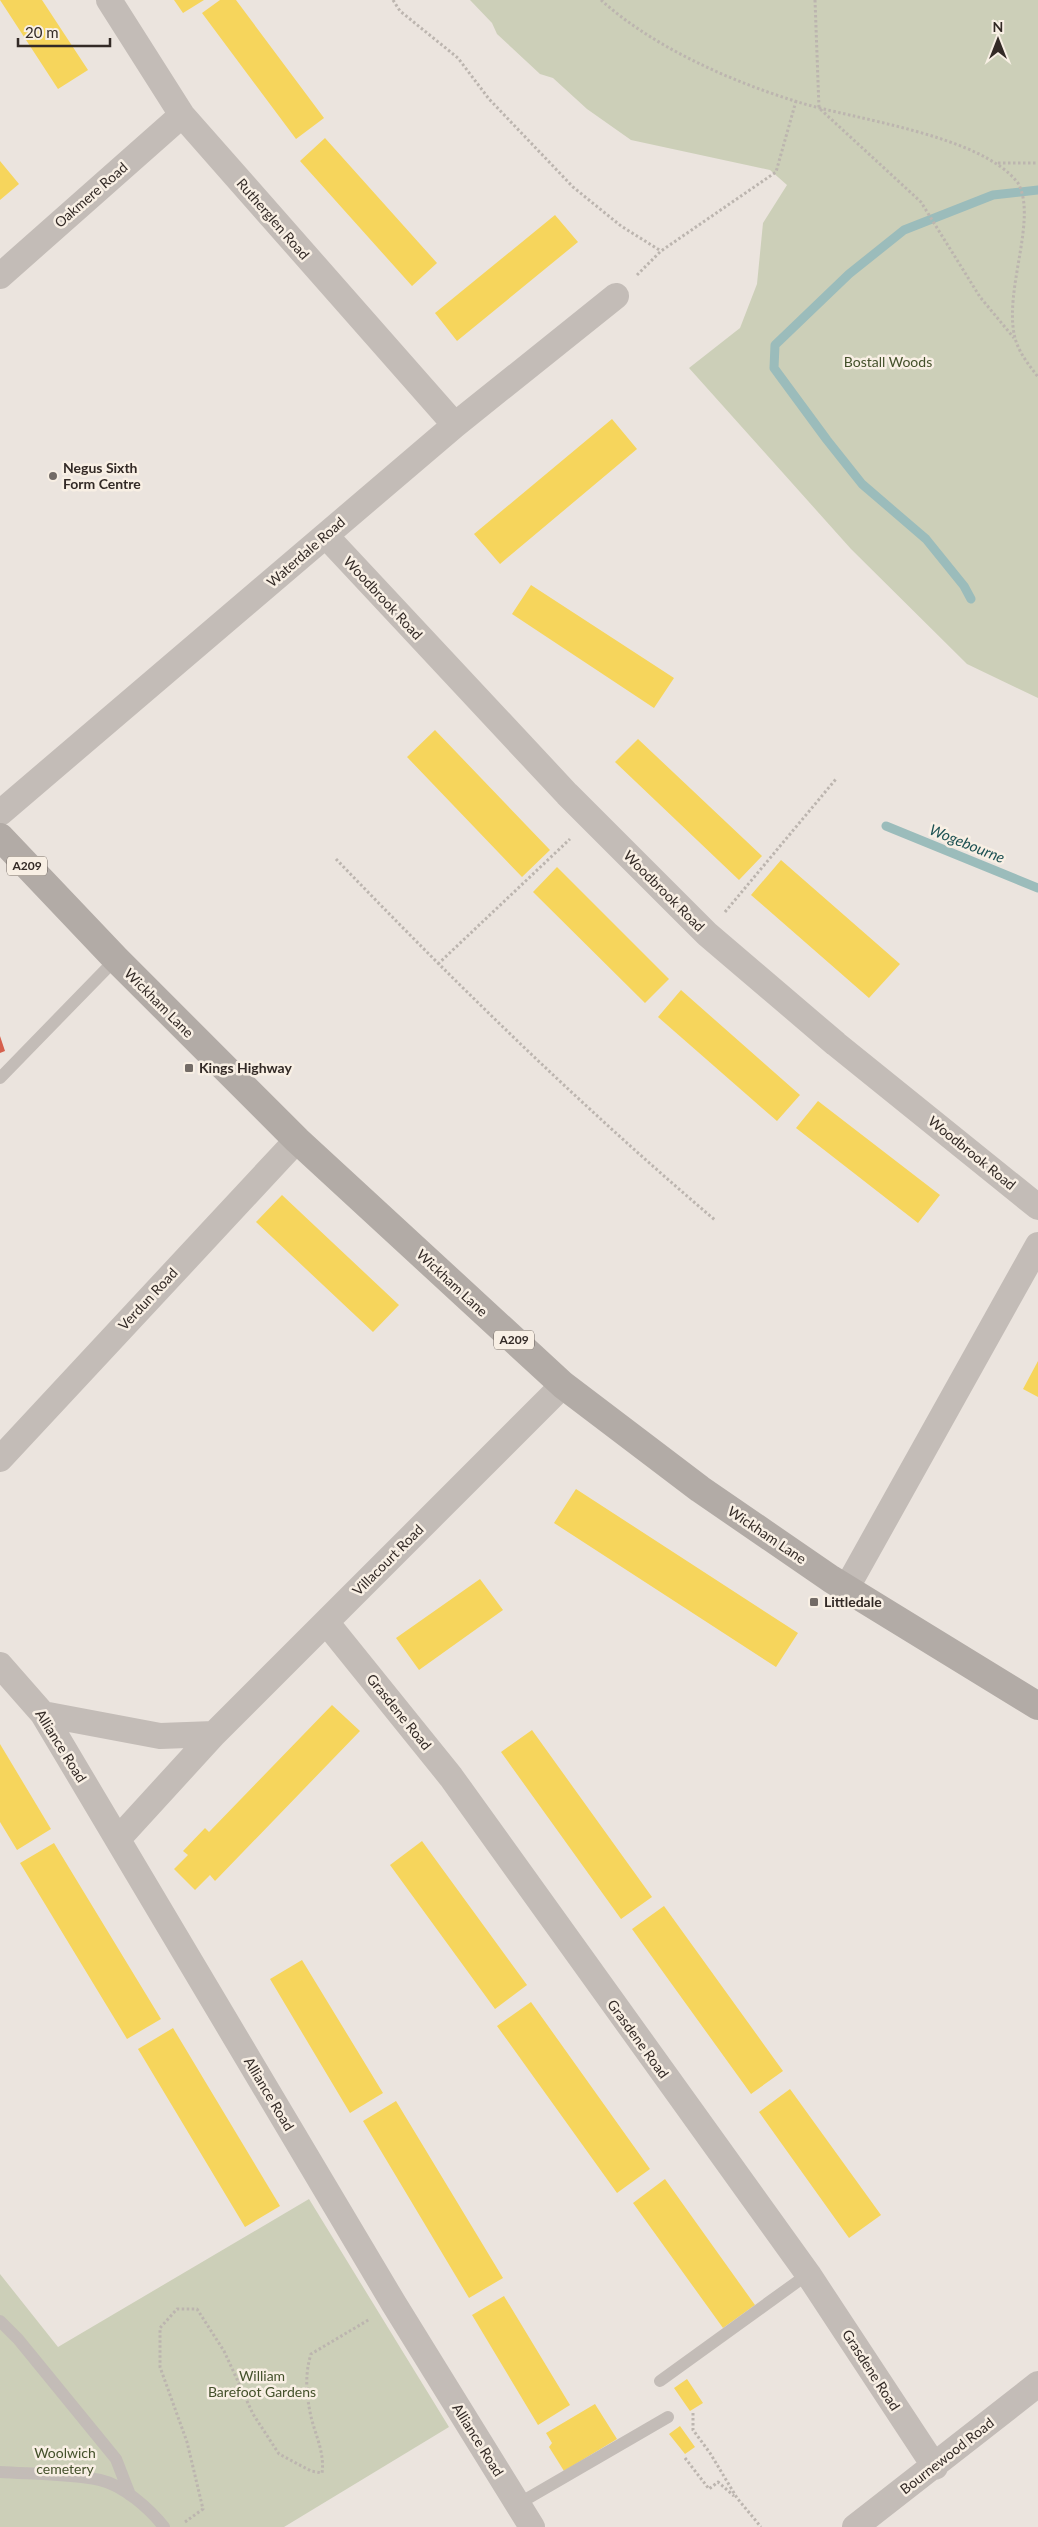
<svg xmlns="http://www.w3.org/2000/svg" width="1038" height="2527" font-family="Lato,sans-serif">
	<rect width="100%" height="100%" fill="#ebe4de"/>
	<path fill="#cccfb8" d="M 470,0 L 1038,0 L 1038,698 L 967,664 L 851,549 L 689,368 L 740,328 L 757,284 L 763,223 L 787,185 L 770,170 L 631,140 L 587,109 L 553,78 L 540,74 L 497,34 L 492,23 Z
		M 309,2199 L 449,2427 L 284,2527 L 0,2527 L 0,2274 L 58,2347 Z"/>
	<path fill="#f6d55c" d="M 0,0 L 42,0 L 88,70 L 58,89 Z
		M 174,0 L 204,0 L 183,13 Z
		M 220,0 L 236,0 L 324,118 L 296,139 L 202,13 Z
		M 325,138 L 437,263 L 412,286 L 300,161 Z
		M 0,161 L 19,184 L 0,200 Z
		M 555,215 L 578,242 L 457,341 L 435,313 Z
		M 612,419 L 637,449 L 500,564 L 474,534 Z
		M 531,585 L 674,678 L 654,708 L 512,614 Z
		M 435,730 L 550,850 L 522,877 L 407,757 Z
		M 638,739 L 762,856 L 739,880 L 615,762 Z
		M 781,860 L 900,964 L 869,998 L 751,895 Z
		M 557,867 L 669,979 L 645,1003 L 533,892 Z
		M 681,990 L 800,1095 L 777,1121 L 658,1017 Z
		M 818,1101 L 940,1195 L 918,1223 L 796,1128 Z
		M 282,1195 L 399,1305 L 373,1332 L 256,1222 Z
		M 1038,1361 L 1038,1397 L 1023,1389 Z
		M 576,1489 L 798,1633 L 776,1667 L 554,1523 Z
		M 480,1579 L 503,1610 L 419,1670 L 396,1638 Z
		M 332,1705 L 360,1731 L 215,1881 L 210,1875 L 195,1890 L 174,1869 L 188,1855 L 183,1851 L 205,1828 L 209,1832 Z
		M 532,1730 L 652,1897 L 621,1919 L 501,1752 Z
		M 0,1744 L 51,1829 L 17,1850 L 0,1822 Z
		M 422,1841 L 527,1985 L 495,2009 L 390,1865 Z
		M 54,1843 L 161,2019 L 127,2039 L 20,1863 Z
		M 664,1906 L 783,2071 L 751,2094 L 632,1929 Z
		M 302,1960 L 383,2093 L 350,2113 L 270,1979 Z
		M 531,2002 L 650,2169 L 617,2193 L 497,2026 Z
		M 173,2028 L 280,2206 L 245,2227 L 138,2049 Z
		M 790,2089 L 881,2215 L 849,2238 L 759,2112 Z
		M 396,2101 L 503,2278 L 469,2298 L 363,2121 Z
		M 665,2179 L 755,2305 L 723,2328 L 633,2203 Z
		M 504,2296 L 570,2405 L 538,2425 L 472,2315 Z
		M 687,2379 L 703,2403 L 690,2411 L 674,2388 Z
		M 595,2404 L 617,2439 L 564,2471 L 549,2447 L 552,2443 L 546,2433 Z
		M 680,2426 L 695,2447 L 685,2454 L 669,2434 Z"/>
	<path fill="#d6604d" d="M 0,1036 L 5,1051 L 0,1053 Z"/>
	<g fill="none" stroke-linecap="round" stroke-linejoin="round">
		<path stroke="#9bbcbb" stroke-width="9" d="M 971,599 L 964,586 L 926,539 L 862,484 L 827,440 L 774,368 L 775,345 L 849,274 L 904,230 L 993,195 L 1038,190
			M 886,826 L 1038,888"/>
		<path stroke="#bcb5af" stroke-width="3" stroke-dasharray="2.5 2.5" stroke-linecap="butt" d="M 393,0 L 400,11 L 458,58 L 489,99 L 573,187 L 621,226 L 661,251
			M 601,0 C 653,47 730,81 798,102 C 856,120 981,135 1018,183 C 1038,219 1003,291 1015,338 C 1019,353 1029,365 1038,377
			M 815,0 L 819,108 L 921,202 L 980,297 L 1014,338
			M 998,163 L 1038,163
			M 637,275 L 661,251 L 776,172 L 796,101
			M 336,859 C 457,985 582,1107 715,1220
			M 725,912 L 836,779
			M 438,964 L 570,839
			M 693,2413 L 693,2430 L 710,2453 L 737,2498 L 761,2527
			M 685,2458 L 709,2489 L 718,2482 L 734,2496
			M 185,2522 L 203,2509 L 187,2442 L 160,2367 L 160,2328 L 177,2309 L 197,2309 L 224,2351 L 253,2414 L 279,2454 L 311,2471 L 322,2473 C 325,2451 314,2433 310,2412 C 306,2392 305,2373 311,2354 L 370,2319"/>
		<path stroke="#c3bcb7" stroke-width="12" d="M 0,1078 L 116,959
			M 0,2321 L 18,2339 L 116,2459 L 130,2495
			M 660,2381 L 808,2274
			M 0,2472 C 30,2474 71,2474 100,2480 C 123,2485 150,2509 164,2527
			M 518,2504 L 668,2417"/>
		<path stroke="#c3bcb7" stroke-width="26" d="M 109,0 L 182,115 L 455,425
			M 0,276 L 182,115
			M 326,536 L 567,794 L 707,934 L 836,1044 L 1038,1207
			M 0,813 L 455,425 L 616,296
			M 0,1459 L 297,1140
			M 846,1589 L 1038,1245
			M 326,1622 L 451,1777 L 808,2274 L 935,2467
			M 0,1665 L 43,1714 L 394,2304 L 532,2527
			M 43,1714 L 160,1736 L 214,1734 L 563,1385
			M 118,1839 L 214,1734
			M 855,2527 L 1038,2384"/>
		<path stroke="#b2aba6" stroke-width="28" d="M 0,837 L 116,959 L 297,1140 L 563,1385 L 700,1489 L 831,1579 L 1038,1706"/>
	</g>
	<g fill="#736b66" stroke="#f8efe4" stroke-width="2">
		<circle cx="53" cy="476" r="5"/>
		<rect x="184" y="1063" width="10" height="10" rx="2.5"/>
		<rect x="809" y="1597" width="10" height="10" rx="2.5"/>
	</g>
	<g text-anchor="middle" stroke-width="5" stroke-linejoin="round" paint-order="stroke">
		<g fill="#f8efe4" stroke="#6e655f" stroke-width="1">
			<rect x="7" y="856.5" width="40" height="19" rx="4"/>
			<rect x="494" y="1330.5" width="40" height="19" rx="4"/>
		</g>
		<g font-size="12" font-weight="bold" fill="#332a26">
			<text x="27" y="870">A209</text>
			<text x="514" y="1344">A209</text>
		</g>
		<g font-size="14" fill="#332a26" stroke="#f8efe4">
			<text transform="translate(91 195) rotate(-41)" y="5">Oakmere Road</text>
			<text transform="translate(273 219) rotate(49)" y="5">Rutherglen Road</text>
			<text transform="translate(306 552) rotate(-41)" y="5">Waterdale Road</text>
			<text transform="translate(383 598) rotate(47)" y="5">Woodbrook Road</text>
			<text transform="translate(664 891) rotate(45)" y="5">Woodbrook Road</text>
			<text transform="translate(159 1003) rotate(45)" y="5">Wickham Lane</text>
			<text transform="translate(972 1153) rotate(39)" y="5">Woodbrook Road</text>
			<text transform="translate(452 1283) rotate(43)" y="5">Wickham Lane</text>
			<text transform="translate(148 1299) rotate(-47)" y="5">Verdun Road</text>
			<text transform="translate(767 1535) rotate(34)" y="5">Wickham Lane</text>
			<text transform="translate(388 1560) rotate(-45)" y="5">Villacourt Road</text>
			<text transform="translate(399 1712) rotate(51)" y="5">Grasdene Road</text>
			<text transform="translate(61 1746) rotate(58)" y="5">Alliance Road</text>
			<text transform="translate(638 2039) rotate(54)" y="5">Grasdene Road</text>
			<text transform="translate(269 2094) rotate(59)" y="5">Alliance Road</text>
			<text transform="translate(871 2370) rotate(57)" y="5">Grasdene Road</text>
			<text transform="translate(478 2440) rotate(58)" y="5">Alliance Road</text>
			<text transform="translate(947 2456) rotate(-38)" y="5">Bournewood Road</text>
		</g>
		<g font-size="14" fill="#44512b" stroke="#f8efe4">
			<text x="888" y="367">Bostall Woods</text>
			<text x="262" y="2381">William<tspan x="262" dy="16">Barefoot Gardens</tspan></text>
			<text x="65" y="2458">Woolwich<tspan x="65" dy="16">cemetery</tspan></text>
		</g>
		<g font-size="14" font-weight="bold" fill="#332a26" stroke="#f8efe4" text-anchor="start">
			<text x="63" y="473">Negus Sixth<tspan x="63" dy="16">Form Centre</tspan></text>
			<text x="199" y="1073">Kings Highway</text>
			<text x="824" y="1607">Littledale</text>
		</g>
		<g font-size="15" font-style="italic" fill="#1d5153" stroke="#f8efe4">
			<text transform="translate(967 844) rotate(22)" y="5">Wogebourne</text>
		</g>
	</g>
	<g transform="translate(998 40)" stroke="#f8efe4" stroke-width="4" paint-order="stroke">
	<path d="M0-4L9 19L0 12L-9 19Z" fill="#332a26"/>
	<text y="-8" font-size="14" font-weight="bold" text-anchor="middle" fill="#332a26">N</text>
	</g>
	<path d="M18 38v8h92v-8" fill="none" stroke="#332a26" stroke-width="2.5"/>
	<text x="25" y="38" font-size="15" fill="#332a26" stroke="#f8efe4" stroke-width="4" paint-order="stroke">20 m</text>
</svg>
